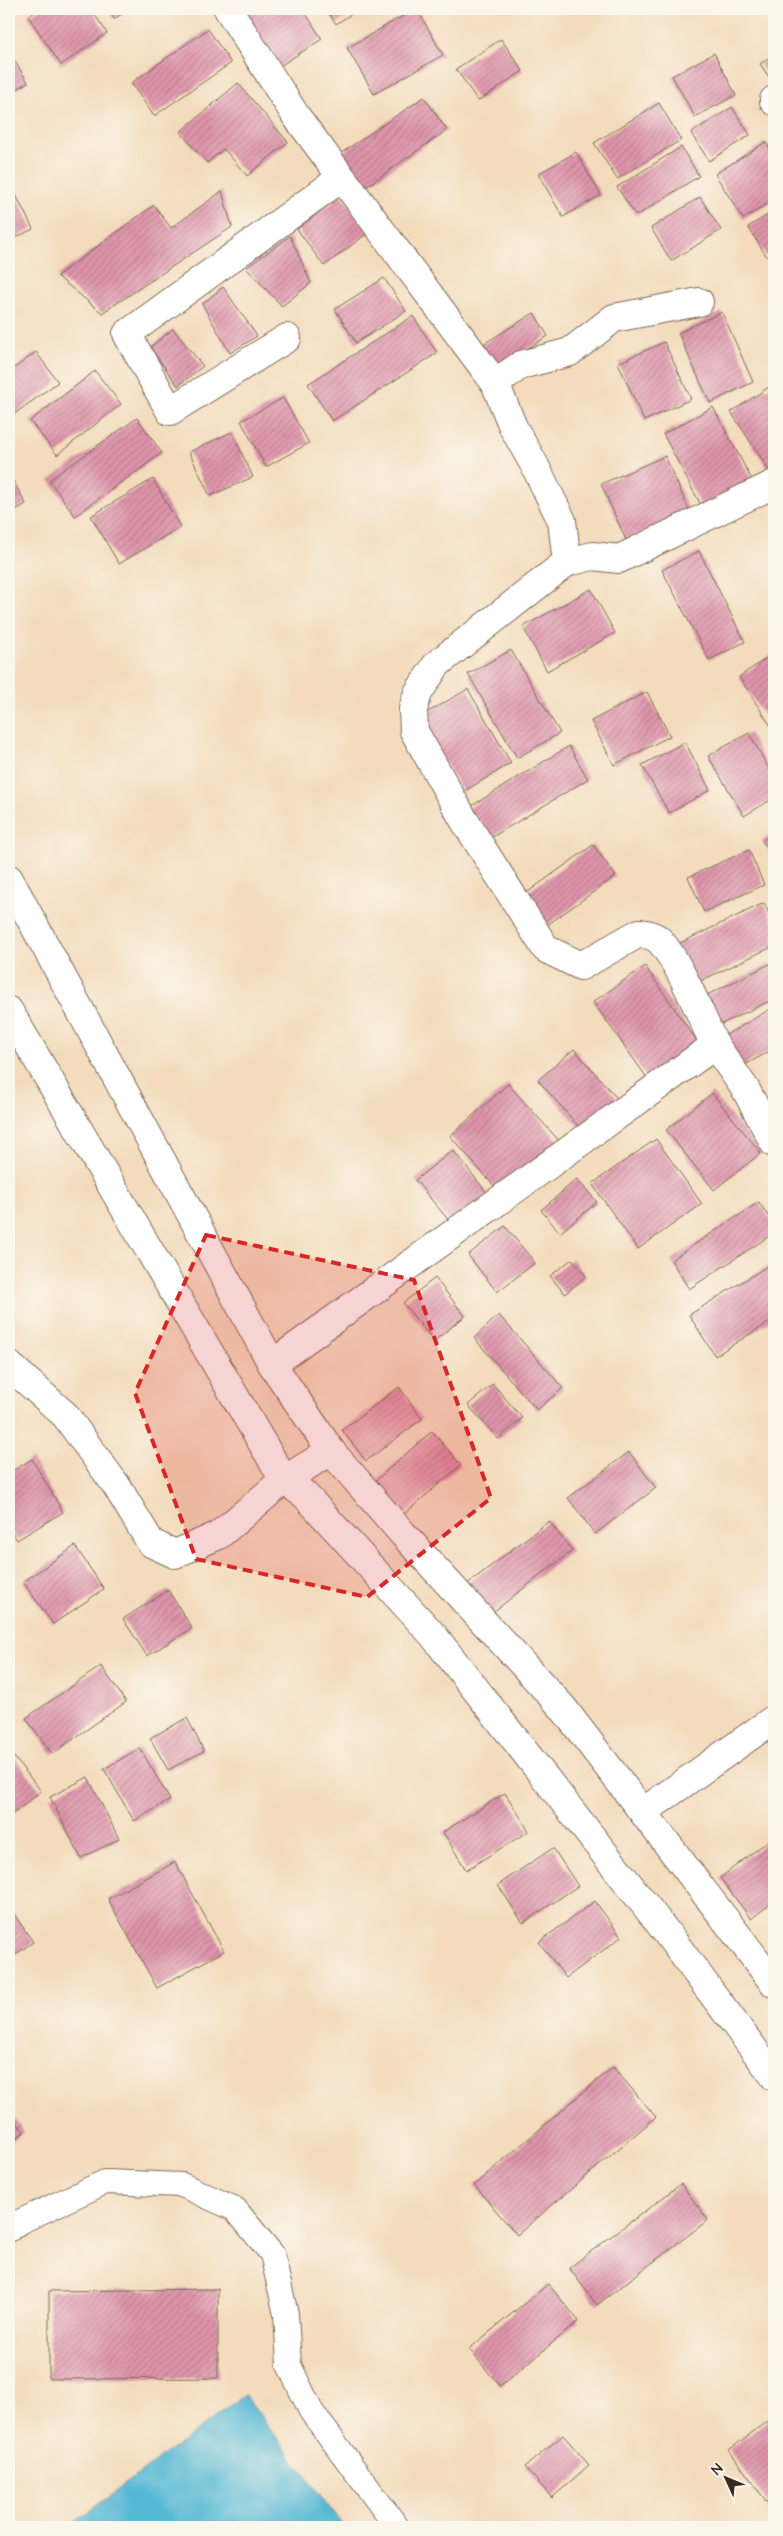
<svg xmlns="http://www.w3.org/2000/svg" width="783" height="2536" font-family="'Architects Daughter',sans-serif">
	<defs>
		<pattern id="building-hatch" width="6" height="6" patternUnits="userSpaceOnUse" patternTransform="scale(1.25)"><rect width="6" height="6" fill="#df95ac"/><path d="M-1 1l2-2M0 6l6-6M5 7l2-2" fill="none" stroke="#b67a8b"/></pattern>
	</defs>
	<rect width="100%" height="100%" fill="#fbf7ec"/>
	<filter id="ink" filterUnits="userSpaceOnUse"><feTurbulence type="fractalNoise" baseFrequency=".02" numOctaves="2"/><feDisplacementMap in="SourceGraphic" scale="10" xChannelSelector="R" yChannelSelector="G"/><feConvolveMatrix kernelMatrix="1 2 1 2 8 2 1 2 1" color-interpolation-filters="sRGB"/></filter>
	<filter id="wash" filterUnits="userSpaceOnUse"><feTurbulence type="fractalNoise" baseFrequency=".0096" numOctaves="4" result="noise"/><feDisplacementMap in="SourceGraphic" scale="20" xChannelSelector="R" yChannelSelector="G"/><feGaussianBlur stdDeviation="1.12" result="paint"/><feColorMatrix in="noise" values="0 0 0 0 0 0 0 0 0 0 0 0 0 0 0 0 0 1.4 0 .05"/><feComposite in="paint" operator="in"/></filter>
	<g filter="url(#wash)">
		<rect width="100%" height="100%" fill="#f3dbbc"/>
		<path fill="#55b8d4" stroke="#487179" d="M 245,2395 L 344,2527 L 68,2527 Z"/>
		<g id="blocks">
			<path fill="url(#building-hatch)" d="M 40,9 L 91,9 L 107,33 L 61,65 L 28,16 Z
				M 107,9 L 129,9 L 114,19 Z
				M 232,9 L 303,9 L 322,39 L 272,71 Z
				M 326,9 L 359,9 L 336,24 Z
				M 415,9 L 417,9 L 443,55 L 374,94 L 347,48 Z
				M 208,29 L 231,63 L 154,116 L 131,83 Z
				M 501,39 L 523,71 L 478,101 L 456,69 Z
				M 9,52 L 28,82 L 9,94 Z
				M 714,53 L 736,95 L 695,117 L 672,76 Z
				M 774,54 L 774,84 L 760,64 Z
				M 238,83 L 288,142 L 247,176 L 224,149 L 207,163 L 180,132 Z
				M 424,97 L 447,130 L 357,193 L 334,158 Z
				M 659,103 L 681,140 L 617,179 L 594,143 Z
				M 732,107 L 750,135 L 709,161 L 691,133 Z
				M 766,142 L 774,156 L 774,200 L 743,219 L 715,174 Z
				M 681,147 L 699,176 L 636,216 L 617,187 Z
				M 576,152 L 601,195 L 563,217 L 538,174 Z
				M 12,187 L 33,229 L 9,241 L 9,188 Z
				M 222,191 L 232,227 L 102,313 L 57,276 L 154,205 L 171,228 Z
				M 342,195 L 369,232 L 324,266 L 297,229 Z
				M 700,197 L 721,230 L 671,261 L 651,228 Z
				M 774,211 L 774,252 L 767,257 L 748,227 Z
				M 290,236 L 311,283 L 282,306 L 246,268 Z
				M 384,278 L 406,311 L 356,343 L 335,309 Z
				M 223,287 L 257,336 L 230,353 L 202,304 Z
				M 722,312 L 753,382 L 710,403 L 678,333 Z
				M 534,313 L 548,336 L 490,371 L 477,348 Z
				M 413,316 L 437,353 L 332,421 L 308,384 Z
				M 173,329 L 203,366 L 178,386 L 150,347 Z
				M 664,342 L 691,399 L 644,421 L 618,363 Z
				M 36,352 L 58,382 L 9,418 L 9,372 Z
				M 95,371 L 121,404 L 57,455 L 30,421 Z
				M 769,387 L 774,395 L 774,469 L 770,472 L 731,412 Z
				M 283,398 L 309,443 L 266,467 L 241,421 Z
				M 713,407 L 752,480 L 702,507 L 663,434 Z
				M 137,418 L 162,453 L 75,516 L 49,480 Z
				M 232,432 L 253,477 L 210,496 L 189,452 Z
				M 665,456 L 690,512 L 626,540 L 601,484 Z
				M 9,473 L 26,504 L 9,514 Z
				M 153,479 L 180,527 L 119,564 L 91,516 Z
				M 699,551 L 745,642 L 709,660 L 662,570 Z
				M 591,589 L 615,633 L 547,671 L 523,627 Z
				M 511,650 L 560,733 L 517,758 L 468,674 Z
				M 774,653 L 774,731 L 739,677 Z
				M 468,689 L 511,763 L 463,792 L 419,717 Z
				M 647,692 L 670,736 L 614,765 L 591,721 Z
				M 749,733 L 774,778 L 774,798 L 744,816 L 708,756 Z
				M 685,742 L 710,790 L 669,813 L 642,765 Z
				M 569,746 L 588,779 L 484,842 L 465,810 Z
				M 774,832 L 774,857 L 762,841 Z
				M 593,845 L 616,876 L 547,925 L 525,894 Z
				M 749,850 L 764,885 L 704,912 L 688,877 Z
				M 764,903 L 774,924 L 774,946 L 694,984 L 676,945 Z
				M 774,962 L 774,999 L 717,1026 L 703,997 Z
				M 645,966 L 701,1047 L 650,1082 L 593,1002 Z
				M 774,1007 L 774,1049 L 741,1067 L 724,1036 Z
				M 574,1049 L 622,1104 L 586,1135 L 538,1080 Z
				M 508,1084 L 562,1144 L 503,1196 L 450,1136 Z
				M 712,1093 L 761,1153 L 714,1190 L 666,1130 Z
				M 656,1139 L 702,1204 L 638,1249 L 592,1184 Z
				M 453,1150 L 488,1194 L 451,1223 L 415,1180 Z
				M 577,1179 L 597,1202 L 560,1233 L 541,1210 Z
				M 759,1202 L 774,1225 L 774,1233 L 689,1289 L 671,1260 Z
				M 505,1226 L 535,1263 L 497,1292 L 468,1255 Z
				M 572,1259 L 586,1276 L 565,1294 L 550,1276 Z
				M 774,1262 L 774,1319 L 715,1356 L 689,1315 Z
				M 435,1278 L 465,1316 L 434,1341 L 403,1303 Z
				M 499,1315 L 563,1388 L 537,1410 L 474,1338 Z
				M 493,1384 L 522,1418 L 498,1439 L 468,1405 Z
				M 399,1387 L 422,1419 L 366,1461 L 342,1430 Z
				M 432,1431 L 461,1465 L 404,1514 L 375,1481 Z
				M 629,1452 L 656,1488 L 595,1534 L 568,1498 Z
				M 32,1459 L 63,1512 L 17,1540 L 9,1527 L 9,1473 Z
				M 549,1521 L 572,1551 L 489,1615 L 466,1585 Z
				M 75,1546 L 104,1589 L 53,1624 L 23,1582 Z
				M 168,1590 L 192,1628 L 147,1656 L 123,1619 Z
				M 101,1666 L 126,1702 L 52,1754 L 26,1718 Z
				M 187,1718 L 204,1751 L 168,1770 L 150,1738 Z
				M 140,1748 L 170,1800 L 134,1821 L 104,1769 Z
				M 9,1751 L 41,1791 L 9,1817 Z
				M 88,1777 L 119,1839 L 81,1858 L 50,1797 Z
				M 505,1793 L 529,1831 L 466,1870 L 443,1832 Z
				M 774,1836 L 774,1901 L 751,1919 L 720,1878 Z
				M 553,1848 L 578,1886 L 523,1923 L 498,1885 Z
				M 175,1862 L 224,1951 L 157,1988 L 108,1899 Z
				M 595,1901 L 621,1937 L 566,1978 L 539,1942 Z
				M 9,1907 L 33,1942 L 9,1959 Z
				M 613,2067 L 656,2117 L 517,2235 L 474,2185 Z
				M 9,2112 L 24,2132 L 9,2144 Z
				M 681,2184 L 708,2220 L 597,2305 L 569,2268 Z
				M 548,2284 L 579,2321 L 500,2386 L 469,2349 Z
				M 218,2289 L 218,2378 L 49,2379 L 49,2291 Z
				M 774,2416 L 774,2512 L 729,2450 Z
				M 563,2435 L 589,2465 L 552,2498 L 525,2467 Z"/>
		</g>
	</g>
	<g filter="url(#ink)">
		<use href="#blocks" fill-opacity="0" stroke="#7b6855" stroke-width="1"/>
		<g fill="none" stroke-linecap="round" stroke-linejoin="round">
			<defs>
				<path id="service" d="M 9,2230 L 19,2222 L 105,2182 L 182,2185 L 235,2209 L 272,2254 L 286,2314 L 289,2365 L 311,2411 L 397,2527"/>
				<path id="minor" d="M 228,9 L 296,116 L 495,383
					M 774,100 L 774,101
					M 287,338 L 170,411 L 127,334 L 341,178
					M 567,562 L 562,521 L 535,466 L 513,427 L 495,383 L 521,365 L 570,352 L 614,318 L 699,302
					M 715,1045 C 701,1017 680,963 660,941 C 654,935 647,934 639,933 L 581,966 L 546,949 L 464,820 L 414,731 L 413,709 L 418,693 L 437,664 L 567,562 L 593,556 L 619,559 L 774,484
					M 272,1364 L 715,1045 L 746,1090 L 774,1143
					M 9,1365 L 65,1415 L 116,1485 L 151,1543 L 175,1554 L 219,1535 L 284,1480 L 331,1451
					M 643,1812 L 774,1719"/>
				<path id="tertiary" d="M 9,879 L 272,1364 L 331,1451 L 403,1534 L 563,1708 L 774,1983
					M 9,1011 L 284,1480 L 305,1495 L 433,1635 L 660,1924 L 774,2076"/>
			</defs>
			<use href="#service" stroke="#7b6855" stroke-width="26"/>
			<use href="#minor" stroke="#7b6855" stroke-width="30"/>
			<use href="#tertiary" stroke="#7b6855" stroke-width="30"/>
			<use href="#service" stroke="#fff" stroke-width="24"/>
			<use href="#minor" stroke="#fff" stroke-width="28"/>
			<use href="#tertiary" stroke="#fff" stroke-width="28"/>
		</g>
	</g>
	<path fill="#d62828" fill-opacity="0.2" stroke="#d62828" stroke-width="4" stroke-dasharray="10 6" stroke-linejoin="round" d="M 206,1235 L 414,1280 L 491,1498 L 367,1597 L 196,1559 L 135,1393 Z"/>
	<rect width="783" height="2536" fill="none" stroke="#fbf7ec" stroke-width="30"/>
	<g transform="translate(726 2478) rotate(314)" stroke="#fbf7ec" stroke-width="4" paint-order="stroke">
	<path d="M0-4L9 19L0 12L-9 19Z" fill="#3b2a1e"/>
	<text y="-8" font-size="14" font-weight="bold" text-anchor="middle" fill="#3b2a1e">N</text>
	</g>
</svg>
